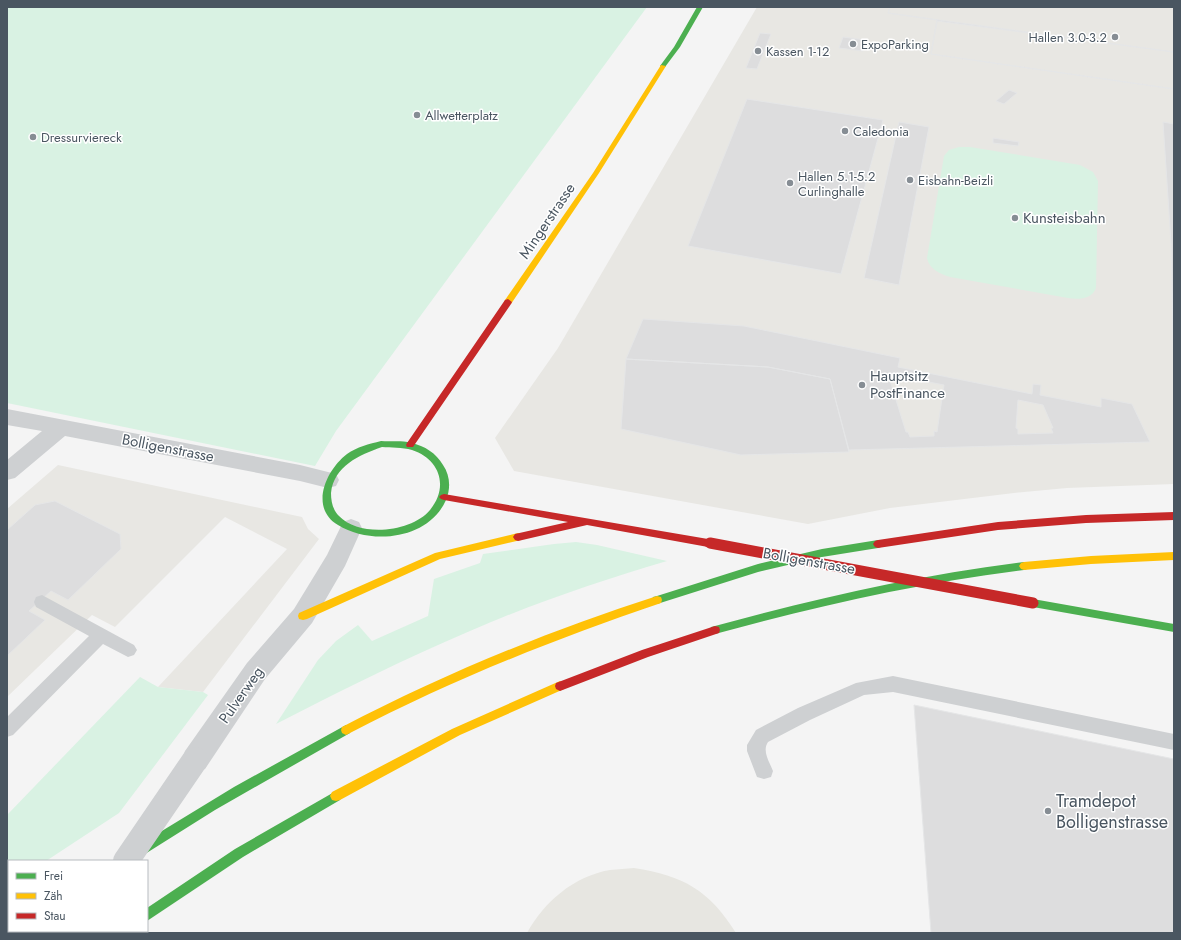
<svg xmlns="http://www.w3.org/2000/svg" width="1181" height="940" font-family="Jost,sans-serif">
	<rect width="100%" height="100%" fill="#f4f4f4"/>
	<path fill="#e8e7e3" d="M 757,7 L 1174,7 L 1174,484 L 1067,488 L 1014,493 L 890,508 L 808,524 L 514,471 L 495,438 L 558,348 Z
		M 58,465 L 302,517 L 308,529 L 319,539 L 203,692 L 158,687 L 287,549 L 225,517 L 115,627 L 92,615 L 7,697 L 7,509 Z"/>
	<path fill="#d9f2e3" d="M 7,7 L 647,7 L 336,431 L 315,466 L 7,403 Z
		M 959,147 L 970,147 L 1080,165 L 1093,172 L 1098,181 L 1096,288 C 1092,299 1079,300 1068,298 L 950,277 C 940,274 929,269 927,258 L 944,156 L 949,150 Z
		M 576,542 L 597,545 L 667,561 C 600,581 534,603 470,631 C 404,659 340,691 276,724 L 318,660 L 336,641 L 358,625 L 372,641 L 428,616 L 434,579 L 480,563 L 483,554 L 554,544 Z
		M 140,677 L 158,687 L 203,692 L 208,695 L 119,813 L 46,861 L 9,861 L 9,885 L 7,886 L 7,814 L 8,814 Z"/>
	<path fill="#e7e6e1" d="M 634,868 C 684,876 709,890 736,933 L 527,933 C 544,902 574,876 610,870 C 618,869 626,869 634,868 Z"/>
	<path fill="#ddddde" stroke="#e5e6e7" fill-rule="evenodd" d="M 890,7 L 1174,7 L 1174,52 L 888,13 Z
		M 890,7 L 1174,7 L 1174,89 L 931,54 L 937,20 L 888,13 Z
		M 937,21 L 1174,52 L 1174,89 L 931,54 Z
		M 760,33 L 771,34 L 757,69 L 746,68 Z
		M 843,37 L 865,40 L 863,51 L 839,48 Z
		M 1009,90 L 1017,93 L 1004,104 L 996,101 Z
		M 747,99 L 883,120 L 841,274 L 688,246 Z
		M 899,122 L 929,127 L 899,285 L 864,278 Z
		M 1163,122 L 1174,124 L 1174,377 L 1171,243 Z
		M 993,138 L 1019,142 L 1018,146 L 993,143 Z
		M 643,319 L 744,326 L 900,358 L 898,367 L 1032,394 L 1033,384 L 1041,385 L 1040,395 L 1101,407 L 1101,398 L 1132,404 L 1150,442 L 849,450 L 830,379 L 768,367 L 626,359 ZM 888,374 L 944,385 L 937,432 L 934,431 L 934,436 L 910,437 L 908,432 L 906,432 ZM 1018,400 L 1043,405 L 1053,428 L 1051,428 L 1053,433 L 1018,434 L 1018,429 L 1016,428 Z
		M 626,359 L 768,367 L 830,379 L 849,452 L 741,455 L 621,429 Z
		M 55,501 L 120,534 L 121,549 L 68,600 L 51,591 L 29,611 L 45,620 L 7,656 L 7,530 L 35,505 Z
		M 914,705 L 1174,759 L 1174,933 L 931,933 Z"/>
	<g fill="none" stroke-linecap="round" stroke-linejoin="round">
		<path fill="#ced0d2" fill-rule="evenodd" d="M 42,595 L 134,645 L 137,650 L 134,655 L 128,657 L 103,644 L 13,735 L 7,737 L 7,717 L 89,636 L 36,607 L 34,602 L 36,597 Z
			M 893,676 L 1174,734 L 1174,750 L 893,692 L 864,695 L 810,720 L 768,742 C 762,751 769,761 773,771 L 771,777 L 764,779 L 757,777 L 747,751 L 747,745 L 756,730 L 798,708 L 856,683 Z"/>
		<path fill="#ced0d2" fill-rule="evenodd" d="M 7,409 L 300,465 L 336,474 L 339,480 L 336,486 L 328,488 L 300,481 L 65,436 L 15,478 L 7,480 L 7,460 L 42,431 L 7,425 Z
			M 351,519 L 359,522 L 362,528 L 345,566 L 312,623 L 265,679 L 205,769 L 195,772 L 185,769 L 182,760 L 185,751 L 247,663 L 294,609 L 327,555 L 343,522 Z
			M 63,931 L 93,931 L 92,933 L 62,933 Z"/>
		<path fill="#4caf50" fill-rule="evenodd" d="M 697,7 L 703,7 L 680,47 L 665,67 L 661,67 L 660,66 L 674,47 Z
			M 381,441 C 391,442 402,440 411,443 C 425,446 436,453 443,465 C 450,475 451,488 446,500 C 429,539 372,546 338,525 C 309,508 326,470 347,454 C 357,447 369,444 381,441 ZM 382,447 C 391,448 402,447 412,450 C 440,459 449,487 430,510 C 412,532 360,538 339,516 C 333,510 331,502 331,493 C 334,466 359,455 382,447 Z
			M 878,540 L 881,541 L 883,544 L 881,547 L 878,548 L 822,557 L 758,572 L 657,604 L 653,603 L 652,600 L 653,597 L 657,596 L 758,564 L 822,549 Z
			M 1024,562 L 1027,563 L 1029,566 L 1027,569 L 1024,570 C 919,583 817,606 715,634 L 711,633 L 710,630 L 711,627 L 715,626 C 817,598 919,575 1024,562 Z
			M 1033,599 L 1174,624 L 1174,632 L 1033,607 L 1029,606 L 1028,603 L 1029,600 Z
			M 346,725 L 350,727 L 351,730 L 350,733 L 215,810 L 137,859 L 133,861 L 129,859 L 127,855 L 129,851 L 234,787 Z
			M 336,791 L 340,792 L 342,796 L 340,800 L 243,857 L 147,921 L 147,908 L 235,849 Z"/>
		<path fill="#ffc107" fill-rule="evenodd" d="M 661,65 L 666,66 L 599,173 L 511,304 L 505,304 L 504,302 L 505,300 L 593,173 Z
			M 518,533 L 521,534 L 523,537 L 521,540 L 440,559 L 307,619 L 303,620 L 299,619 L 298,616 L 299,613 L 435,553 Z
			M 1174,552 L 1174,560 L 1091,564 L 1024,570 L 1021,569 L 1019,566 L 1021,563 L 1024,562 L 1091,556 Z
			M 657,596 L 661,597 L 662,600 L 661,603 C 552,640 452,680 350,733 L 346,735 L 342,733 L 341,730 L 342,727 C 444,674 548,631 657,596 Z
			M 560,681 L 564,683 L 565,686 L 564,689 L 460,735 L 340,800 L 336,801 L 332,800 L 330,796 L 332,792 L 452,729 Z"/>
		<path fill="#c62828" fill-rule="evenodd" d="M 508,299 L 512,302 L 511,304 L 413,447 L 407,447 L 406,445 L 407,443 L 505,300 Z
			M 444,494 L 708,539 L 711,540 L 713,543 L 711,546 L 708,547 L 587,525 L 518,541 L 515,540 L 513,537 L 515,534 L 568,522 L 444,500 L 441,499 L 439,497 L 441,495 Z
			M 1174,512 L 1174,520 L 1086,523 L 998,530 L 878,548 L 875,547 L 873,544 L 875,541 L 878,540 L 998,522 L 1086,515 Z
			M 715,626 L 719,627 L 720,630 L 719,633 L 648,657 L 560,691 L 556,689 L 555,686 L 556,683 L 642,650 Z
			M 14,931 L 28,931 L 27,933 L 13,933 Z
			M 116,931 L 130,931 L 129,933 L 115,933 Z"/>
		<path stroke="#ced0d2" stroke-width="26" d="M 126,861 L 195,760"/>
		<path stroke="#c62828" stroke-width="8" d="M 708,543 L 716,544"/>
		<path stroke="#c62828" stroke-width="11" d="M 710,543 L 1033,603"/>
	</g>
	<g fill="#868d94" stroke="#fff" stroke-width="1.5">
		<circle cx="1115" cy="37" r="4"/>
		<circle cx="853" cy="44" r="4"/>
		<circle cx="758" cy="51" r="4"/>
		<circle cx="417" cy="115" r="4"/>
		<circle cx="845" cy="131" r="4"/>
		<circle cx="33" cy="137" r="4"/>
		<circle cx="910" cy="180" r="4"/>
		<circle cx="790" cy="183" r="4"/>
		<circle cx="1015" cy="218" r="4"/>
		<circle cx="862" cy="385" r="4"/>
		<circle cx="1048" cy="811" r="4"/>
	</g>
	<g text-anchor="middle" stroke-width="3" stroke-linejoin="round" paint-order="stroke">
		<g font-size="13" fill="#4a5661" stroke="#fff" text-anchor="start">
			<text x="1107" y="42" text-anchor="end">Hallen 3.0-3.2</text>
			<text x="861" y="49">ExpoParking</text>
			<text x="766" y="56">Kassen 1-12</text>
			<text x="425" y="120">Allwetterplatz</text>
			<text x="853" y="136">Caledonia</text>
			<text x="41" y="142">Dressurviereck</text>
			<text x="798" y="181">Hallen 5.1-5.2<tspan x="798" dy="15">Curlinghalle</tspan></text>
			<text x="918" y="185">Eisbahn-Beizli</text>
		</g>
		<g font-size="15" fill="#4a5661" stroke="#fff" text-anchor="start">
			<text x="1023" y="223">Kunsteisbahn</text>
			<text x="870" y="381">Hauptsitz<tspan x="870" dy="17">PostFinance</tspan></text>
		</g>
		<g font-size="15" fill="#4a5661" stroke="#fff">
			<text transform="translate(547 221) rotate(-56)" y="5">Mingerstrasse</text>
			<text transform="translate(168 448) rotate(11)" y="5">Bolligenstrasse</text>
			<text transform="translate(809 561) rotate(10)" y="5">Bolligenstrasse</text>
			<text transform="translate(241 695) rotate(-55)" y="5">Pulverweg</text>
		</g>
		<g font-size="18" fill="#4a5661" stroke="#fff" text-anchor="start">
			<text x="1056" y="807">Tramdepot<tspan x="1056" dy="21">Bolligenstrasse</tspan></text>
		</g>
	</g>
	<rect width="1181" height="940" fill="none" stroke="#4a5661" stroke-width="16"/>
	<rect x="8" y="860" width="140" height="72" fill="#ffffff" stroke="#b7bbc0"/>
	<rect x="16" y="873" width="20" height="6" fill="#4caf50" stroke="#b7bbc0"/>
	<text x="44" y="880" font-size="12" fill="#4a5661">Frei</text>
	<rect x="16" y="893" width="20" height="6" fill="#ffc107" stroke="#b7bbc0"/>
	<text x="44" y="900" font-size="12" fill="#4a5661">Zäh</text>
	<rect x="16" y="913" width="20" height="6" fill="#c62828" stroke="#b7bbc0"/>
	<text x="44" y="920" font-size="12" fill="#4a5661">Stau</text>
</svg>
